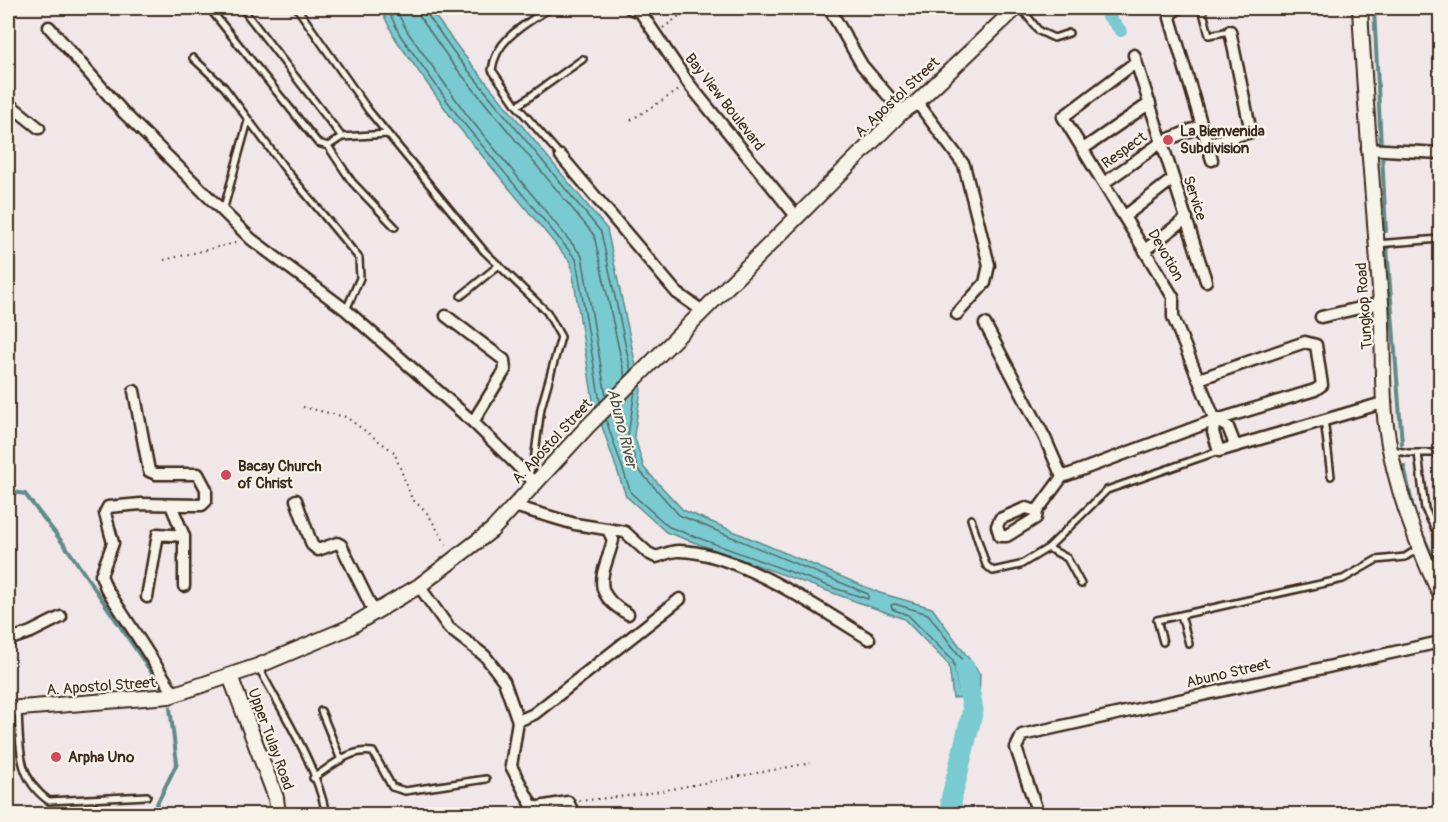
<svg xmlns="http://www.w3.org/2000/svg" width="1448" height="822" font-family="Pangolin,sans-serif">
	<rect width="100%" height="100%" fill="#f1e7e8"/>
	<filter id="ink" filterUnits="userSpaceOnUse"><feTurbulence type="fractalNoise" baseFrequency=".0167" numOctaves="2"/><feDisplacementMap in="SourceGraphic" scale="12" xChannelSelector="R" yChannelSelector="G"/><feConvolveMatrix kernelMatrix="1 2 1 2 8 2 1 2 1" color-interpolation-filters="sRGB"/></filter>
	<g filter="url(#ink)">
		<path fill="#79cad1" stroke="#608a89" stroke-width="1.5" d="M 380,8 L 429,8 L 463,54 L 607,229 L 641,390 L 634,435 L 644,468 L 683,510 L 880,593 L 932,608 L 980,674 L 979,696 L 953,698 L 949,665 L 904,619 L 666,532 L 626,496 L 593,400 L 571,263 L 456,124 L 395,38 Z"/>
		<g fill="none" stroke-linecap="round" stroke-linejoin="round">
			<path stroke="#546a66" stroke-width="1.5" d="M 387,8 L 400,35 L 461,120 L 576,259 L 600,402
				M 395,8 L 407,31 L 467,115 L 582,256 L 606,396
				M 417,8 L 420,17 L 452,63 L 594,235 L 625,377
				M 425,8 L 426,13 L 458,58 L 601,232 L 631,371
				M 606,420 L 631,493 L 669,527 L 834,588 L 868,599 L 868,594 L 679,515 L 638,469 L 628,435 L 635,391
				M 895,604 L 928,614 L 974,675 L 973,690 L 959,690 L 953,661 L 908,615 L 892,609 L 891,605 Z"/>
			<path stroke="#608a89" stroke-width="4" d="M 1374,8 L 1381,146
				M 1382,154 L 1386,231
				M 1387,247 L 1402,444
				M 1404,466 L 1415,518
				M 8,491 L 25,494 L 69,551 L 162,688
				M 1419,527 L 1440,573
				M 152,814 L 177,763 L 170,708"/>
			<path stroke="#79cad1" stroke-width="12" d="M 1101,8 L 1121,31"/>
			<path stroke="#79cad1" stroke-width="21" d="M 952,814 L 951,800 L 973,710 L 965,669"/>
			<defs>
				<path id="service" d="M 242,8 L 342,137 L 388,134
					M 297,8 L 369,111 L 484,251 L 547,312 L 561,337 L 541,408 L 534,461 L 528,476
					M 550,8 C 526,24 496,38 492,70 L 517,106 L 561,156
					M 1021,8 L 1039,31 L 1054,38 L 1069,33
					M 1202,8 L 1209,35 L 1230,31
					M 210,9 L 318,143 L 328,146 L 342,137
					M 1170,17 L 1183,8
					M 193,58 L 224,87 L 286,170 L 359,258 L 360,278 L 346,310
					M 517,106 L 583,59
					M 328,146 L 352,182 L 395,227
					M 223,211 L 248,121
					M 1376,244 L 1440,239
					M 461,296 L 499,265
					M 1324,419 L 1331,476
					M 1392,450 L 1408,453 L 1440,453
					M 1418,453 L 1425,509 L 1440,539
					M 971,519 L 986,565 L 993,571 L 1020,565 L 1048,548 L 1107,490 L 1219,451
					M 1048,548 L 1067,558 L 1081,584
					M 1163,642 L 1157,620 L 1181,615
					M 1189,644 L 1181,615 L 1343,579 L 1376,560 L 1405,557 L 1419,548
					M 258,666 C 282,712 316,763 326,814
					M 18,709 C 20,744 16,778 49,801 L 147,796
					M 321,711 L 341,760
					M 313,778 C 332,766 350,748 373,752 L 392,787 L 405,791 L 486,779"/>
				<path id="minor" d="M 630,8 L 641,13 L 689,84 L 796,216
					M 829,8 L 862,65 L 902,112
					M 1170,18 L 1212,160
					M 49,27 L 124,113 L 251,239 L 346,310 L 473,422 L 535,483
					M 1134,55 L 1206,281
					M 1136,62 L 1063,117 L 1173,297 L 1173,317 L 1215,420
					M 917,102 L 964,165 L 989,265 L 985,283 L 957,314
					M 8,103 L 39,128
					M 1207,144 L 1251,132 L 1230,31
					M 1083,149 L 1150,103
					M 1367,149 L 1440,153
					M 561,156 L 677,293 L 704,312
					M 1104,183 L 1162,142 L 1201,126
					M 1125,216 L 1173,179
					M 1146,249 L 1187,218
					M 446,316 L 504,360 L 505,370 L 473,422
					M 1321,317 L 1381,303
					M 985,324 L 1045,438 L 1062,477
					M 134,391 L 149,471 L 156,474 L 198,474 L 206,489 L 206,501 L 202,505 L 141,504 L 108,507 L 105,513 L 113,543 L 101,575 L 106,588 L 175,695
					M 1235,445 L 1228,427 L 1215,420 L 1213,432 L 1219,451 L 1386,402
					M 296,500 L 312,545 L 318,550 L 337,543 L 341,545 L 374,612
					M 171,505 L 184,536 L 184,586
					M 514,506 L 575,524 L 625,532 L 648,553 L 656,557 C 663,555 671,551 678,551 C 733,550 822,610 869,639
					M 1037,511 L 1026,508 L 1000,519 L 997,526 L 1000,536 L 1007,536 L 1036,518 L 1037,511 L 1062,477 L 1210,422 L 1315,390 L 1322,385 L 1316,345 L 1305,342 L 1199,379
					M 608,530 L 613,540 C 605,573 587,591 628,614
					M 419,586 L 449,628 L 485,656 L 504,681 L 518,721 L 511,766 L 533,808 L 568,802 L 574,814
					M 147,597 L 158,534 L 184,536
					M 8,640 L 31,632 L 61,617
					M 518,721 L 534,714 L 680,599
					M 1038,814 L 1016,748 L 1022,735 L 1440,642"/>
				<path id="tertiary" d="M 1360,8 C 1365,106 1374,204 1381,303 C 1384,343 1381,385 1386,426 C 1394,485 1415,541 1440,594
					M 230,676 L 276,798 L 278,814
					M 8,709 L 169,696 L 258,666 L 348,628 L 419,586 L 492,530 L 588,426 L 902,112 L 917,102 L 1016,8"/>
			</defs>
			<use href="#service" stroke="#3b2a1e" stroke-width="10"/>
			<use href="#minor" stroke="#3b2a1e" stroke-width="15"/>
			<use href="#tertiary" stroke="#3b2a1e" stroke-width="18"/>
			<path stroke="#3b2a1e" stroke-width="2" stroke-dasharray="1.5 4.5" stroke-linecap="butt" d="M 40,8 L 45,19
				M 663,28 L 690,8
				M 631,120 L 679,90
				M 164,260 L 239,242
				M 303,407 L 346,417 L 394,452 L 412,499 L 428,514 L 448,548
				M 579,801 L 645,794 L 810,763
				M 498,814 L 522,810"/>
			<use href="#service" stroke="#f7f3e8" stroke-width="5"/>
			<use href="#minor" stroke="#f7f3e8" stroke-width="10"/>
			<use href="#tertiary" stroke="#f7f3e8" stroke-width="14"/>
		</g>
	</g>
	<g fill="#d1495b" stroke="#f7f3e8" stroke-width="2">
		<circle cx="1168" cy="140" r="6"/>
		<circle cx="226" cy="475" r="6"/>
		<circle cx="56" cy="757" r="6"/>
	</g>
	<g text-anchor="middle" stroke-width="4.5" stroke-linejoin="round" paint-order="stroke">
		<g font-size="15" fill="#3b2a1e" stroke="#f7f3e8">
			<text transform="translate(897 97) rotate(-43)" y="5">A. Apostol Street</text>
			<text transform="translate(725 102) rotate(52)" y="5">Bay View Boulevard</text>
			<text transform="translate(1124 150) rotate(-36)" y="5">Respect</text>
			<text transform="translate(1195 198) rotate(72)" y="5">Service</text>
			<text transform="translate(1166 255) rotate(60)" y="5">Devotion</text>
			<text transform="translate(1364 306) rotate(-94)" y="5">Tungkop Road</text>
			<text transform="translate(552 441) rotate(-47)" y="5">A. Apostol Street</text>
			<text transform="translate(1228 673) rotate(-13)" y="5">Abuno Street</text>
			<text transform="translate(101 686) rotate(-4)" y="5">A. Apostol Street</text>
			<text transform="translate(271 739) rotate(70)" y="5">Upper Tulay Road</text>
		</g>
		<g font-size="15" font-weight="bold" fill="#3b2a1e" stroke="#f7f3e8" text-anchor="start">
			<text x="1180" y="136">La Bienvenida<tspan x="1180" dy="17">Subdivision</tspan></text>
			<text x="238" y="471">Bacay Church<tspan x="238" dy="17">of Christ</tspan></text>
			<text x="68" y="762">Arpha Uno</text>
		</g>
		<g font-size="16" font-style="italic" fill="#4a524b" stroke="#f7f3e8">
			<text transform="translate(623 428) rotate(76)" y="6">Abuno River</text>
		</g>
	</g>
	<rect width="1448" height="822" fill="none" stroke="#f7f3e8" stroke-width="30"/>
	<rect x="15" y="15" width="1418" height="792" fill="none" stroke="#3b2a1e" stroke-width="2" filter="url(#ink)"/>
</svg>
